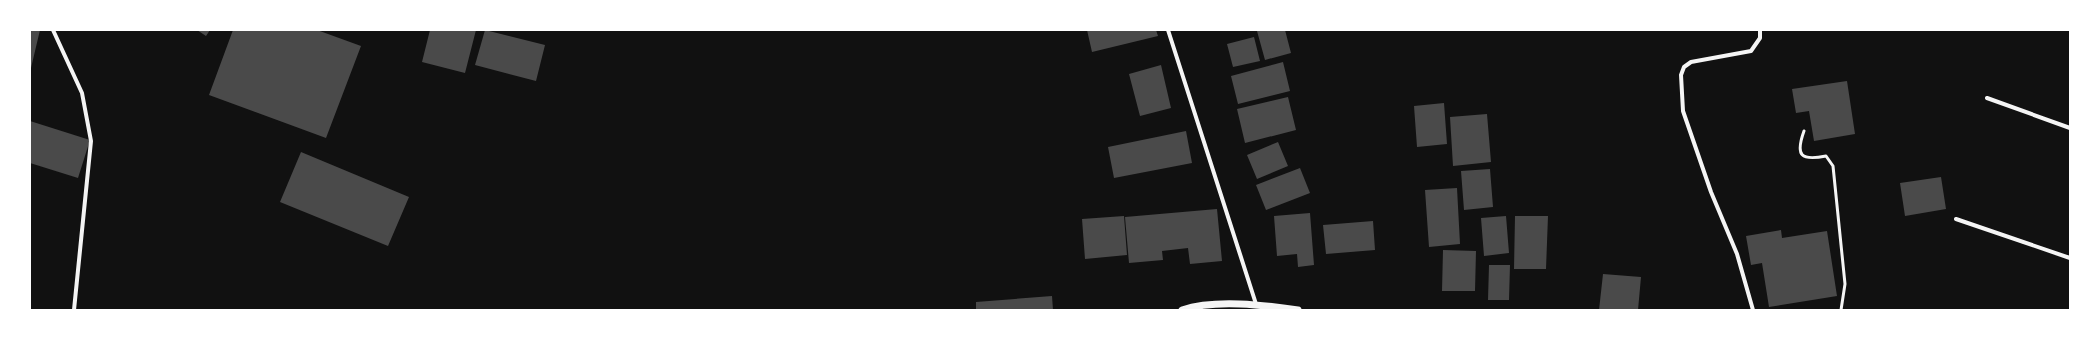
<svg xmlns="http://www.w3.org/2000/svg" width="2100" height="340" font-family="'PT Sans',sans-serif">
	<rect width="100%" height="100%" fill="#111"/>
	<path fill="#4a4a4a" d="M 30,30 L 40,30 L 31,68 L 30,68 Z
		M 197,30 L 210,30 L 206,36 Z
		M 233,30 L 317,30 L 361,46 L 326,138 L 209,95 Z
		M 430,30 L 476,30 L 465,73 L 422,62 Z
		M 485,30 L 545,45 L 536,81 L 475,65 Z
		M 1087,30 L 1156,30 L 1158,36 L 1092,52 Z
		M 1262,30 L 1285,30 L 1291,53 L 1265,60 L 1257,31 Z
		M 1254,37 L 1260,61 L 1233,67 L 1227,44 Z
		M 1283,62 L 1290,91 L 1238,104 L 1231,76 Z
		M 1161,65 L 1171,108 L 1140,116 L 1129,74 Z
		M 1847,81 L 1855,134 L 1814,141 L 1809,111 L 1796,113 L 1792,89 Z
		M 1288,97 L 1296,130 L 1245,143 L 1237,109 Z
		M 1444,103 L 1447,144 L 1417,147 L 1414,106 Z
		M 1487,114 L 1491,162 L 1453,166 L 1450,117 Z
		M 30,121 L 90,140 L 78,178 L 30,163 Z
		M 1186,131 L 1192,163 L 1114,178 L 1108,147 Z
		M 1278,142 L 1288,166 L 1257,179 L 1247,155 Z
		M 301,152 L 409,197 L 388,246 L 280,202 Z
		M 1300,168 L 1310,193 L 1266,210 L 1256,185 Z
		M 1490,169 L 1493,207 L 1464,210 L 1461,171 Z
		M 1941,177 L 1946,209 L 1905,216 L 1900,183 Z
		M 1457,188 L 1460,244 L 1429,247 L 1425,190 Z
		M 1217,209 L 1222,261 L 1190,264 L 1188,248 L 1162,251 L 1163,260 L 1129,263 L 1125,217 Z
		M 1310,213 L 1314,265 L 1298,267 L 1297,254 L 1277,256 L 1274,216 Z
		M 1124,216 L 1127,255 L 1085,259 L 1082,219 Z
		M 1506,216 L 1509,253 L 1484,256 L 1481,218 Z
		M 1515,216 L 1548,216 L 1546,269 L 1514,269 Z
		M 1373,221 L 1375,250 L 1326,254 L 1323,225 Z
		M 1781,230 L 1782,238 L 1827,231 L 1837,296 L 1769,307 L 1762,263 L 1751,265 L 1746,236 Z
		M 1443,250 L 1476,251 L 1475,291 L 1442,291 Z
		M 1489,265 L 1510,265 L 1509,300 L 1488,300 Z
		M 1603,274 L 1641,277 L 1638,310 L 1599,310 Z
		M 1052,296 L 1053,310 L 976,310 L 976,302 Z"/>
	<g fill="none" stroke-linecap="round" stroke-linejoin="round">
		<path stroke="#f5f5f5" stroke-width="3" d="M 1804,131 C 1795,156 1801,161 1826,156 L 1833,166 L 1845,284 L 1841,310"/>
		<path stroke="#f5f5f5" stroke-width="4" d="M 53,30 L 82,93 L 91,141 L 74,310
			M 1168,30 L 1256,304
			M 1987,98 L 2070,128
			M 1956,219 L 2070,258
			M 1753,310 L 1737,254 L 1711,192 L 1683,111 L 1681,75 L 1684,67 L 1691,62 L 1751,51 L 1760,38 L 1760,30"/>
		<path stroke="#f5f5f5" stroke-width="7" d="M 1182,310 C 1215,299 1264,305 1298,310"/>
	</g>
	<rect width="2100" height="340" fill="none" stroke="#ffffff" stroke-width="62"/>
</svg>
